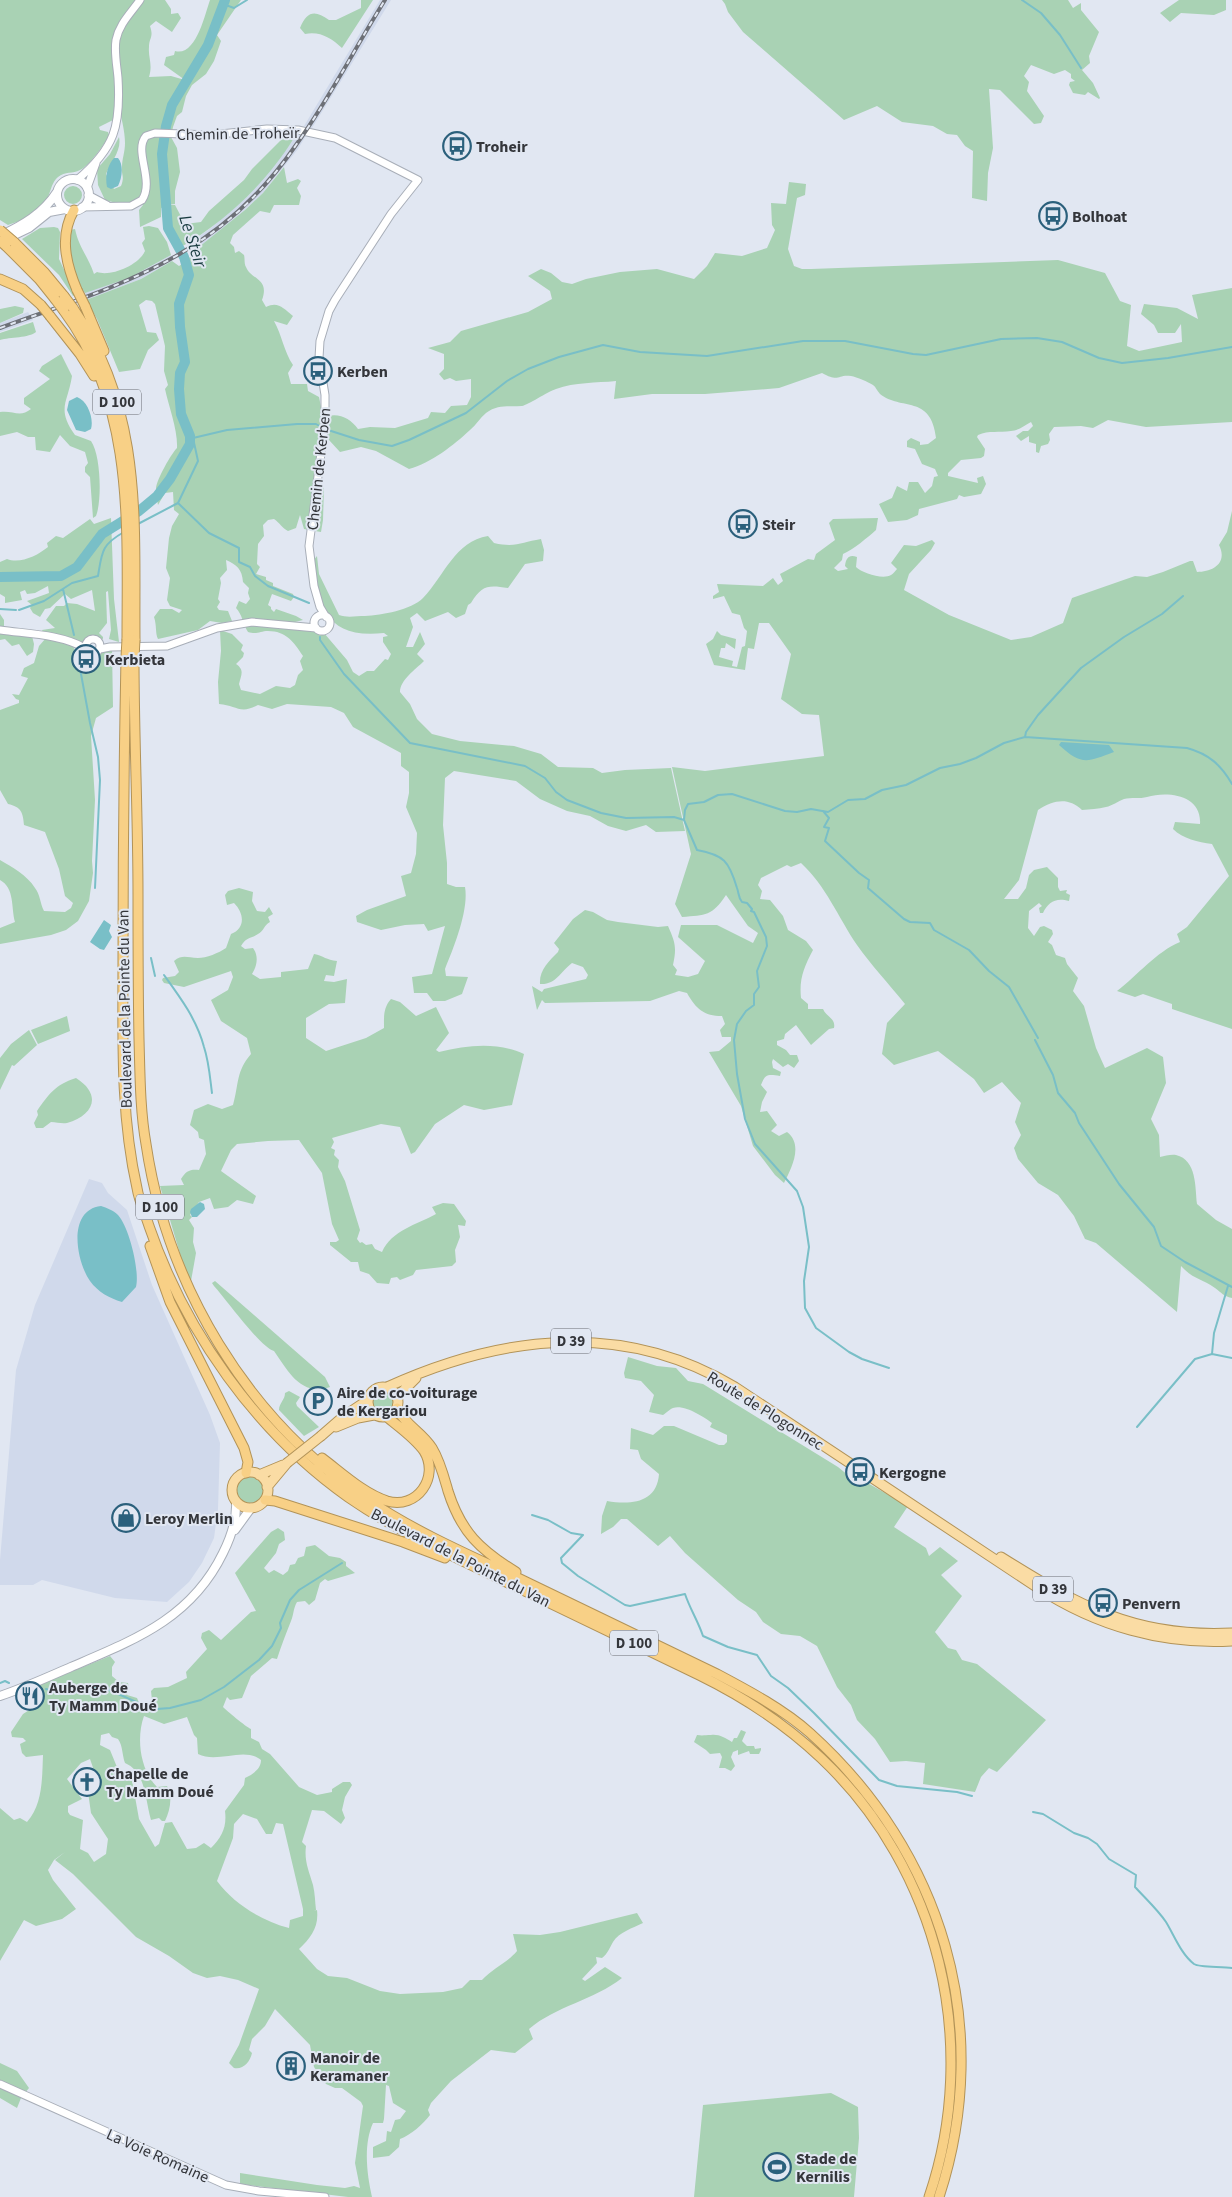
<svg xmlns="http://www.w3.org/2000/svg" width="1232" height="2197" font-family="'Source Sans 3',sans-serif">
	<rect width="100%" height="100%" fill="#e1e7f2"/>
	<path fill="#d0d9eb" d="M 380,0 L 391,0 L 312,128 L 304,126 Z
		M 298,134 L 307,134 L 298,149 L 263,193 L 226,227 L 194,251 L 190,243 L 212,227 L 249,195 Z
		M 171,255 L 172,261 L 141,279 L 86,300 L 82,293 L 129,278 Z
		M 28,312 L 33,320 L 0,332 L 0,323 Z
		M 89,1179 L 102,1183 L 108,1193 L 127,1210 L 152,1285 L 210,1415 L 220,1443 L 218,1509 L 214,1538 L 202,1563 L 189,1582 L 167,1602 L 115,1598 L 42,1580 L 33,1585 L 0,1585 L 0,1560 L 16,1370 L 35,1305 Z"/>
	<path fill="#a9d2b4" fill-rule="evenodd" d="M 0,0 L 165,0 L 171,9 L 171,14 L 178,13 L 181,18 L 172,32 L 156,21 L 150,26 C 154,38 149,37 149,47 C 148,58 153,64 149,77 L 171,76 L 185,80 L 164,65 L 166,57 L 174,55 L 175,51 C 196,57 205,14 210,0 L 241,0 L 217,35 L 221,41 L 214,61 L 206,74 L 192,85 L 186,96 L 182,112 L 177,116 L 173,127 L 171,137 L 177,148 L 180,172 L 175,191 L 175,204 L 167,205 L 175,205 L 185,224 L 201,222 L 209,211 L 244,180 L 252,169 L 287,134 L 294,138 C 267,182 226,221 181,247 L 173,232 L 166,206 L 161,208 L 161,217 L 140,227 L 139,210 L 143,205 L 138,201 L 124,205 L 105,200 L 98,185 L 97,169 L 110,154 L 119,137 C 122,150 111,162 106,174 L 114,189 L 121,186 C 125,176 121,175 122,167 C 122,159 125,152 125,143 C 125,131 121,116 118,104 L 113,120 L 99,127 L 100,130 L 108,132 L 109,135 C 106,143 88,167 80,170 C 73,174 65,171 58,177 C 52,182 51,190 48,197 C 41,213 23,220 8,225 L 0,220 Z
		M 361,0 L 373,0 L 342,48 C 331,38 320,31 305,34 L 300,28 C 307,11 315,10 329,20 L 336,20 L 361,8 Z
		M 722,0 L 1068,0 L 1073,8 L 1081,3 L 1081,10 L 1099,32 L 1089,56 L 1090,63 L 1082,70 L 1093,83 L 1100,98 L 1099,99 L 1088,92 L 1085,95 L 1073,93 L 1069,85 L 1070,82 L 1075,81 L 1071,78 L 1071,74 L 1065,70 L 1054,74 L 1031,65 L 1024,76 L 1029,82 L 1027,91 L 1044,116 L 1041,123 L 1034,124 L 1000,90 L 989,89 L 993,148 L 988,173 L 987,201 L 972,198 L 973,151 L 965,146 L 957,135 L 947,134 L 933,126 L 902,122 L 877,106 L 844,120 L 743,32 L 728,12 L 725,4 Z
		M 1179,0 L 1226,0 L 1226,10 L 1214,15 L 1181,13 L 1170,22 L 1160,13 Z
		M 284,167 L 287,183 L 298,179 L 301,181 L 297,188 L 301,196 L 299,205 L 274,205 L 270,213 L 260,211 L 233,235 L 230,243 L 234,247 L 235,253 L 239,251 L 244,255 C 245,258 244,264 246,267 C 251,280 270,278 262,300 L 266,307 C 278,301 283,308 293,316 L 287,325 L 274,321 C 282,335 284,352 293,365 L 288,373 L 291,384 L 307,384 L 308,391 L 319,397 L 321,407 L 328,416 C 340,413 351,419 358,429 L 370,427 L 395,428 L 428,418 L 431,412 L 445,413 L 451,406 L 467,405 L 471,397 L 471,379 L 456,381 L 450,378 L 444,380 L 439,374 L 444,369 L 444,354 L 428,348 L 450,342 L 461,331 L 528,312 L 552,299 L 550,291 L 528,276 L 541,269 L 551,273 L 562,282 L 572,284 L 586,279 L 620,272 L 657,269 L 694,279 L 707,266 L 715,253 L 742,256 L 767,248 L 775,230 L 772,225 L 771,203 L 786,204 L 789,182 L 806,184 L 805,195 L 797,198 L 788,249 L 794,266 L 802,269 L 811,269 L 1058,260 L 1105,273 L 1120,301 L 1131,305 L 1127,346 L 1139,351 L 1182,342 L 1181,324 L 1175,333 L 1158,333 L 1154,325 L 1141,314 L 1144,304 L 1177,308 L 1198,319 L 1192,295 L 1232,288 L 1232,422 L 1146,427 L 1108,420 L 1093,428 L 1081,426 L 1054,427 L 1049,434 L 1050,440 L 1048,444 L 1041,446 L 1039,453 L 1036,452 L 1036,444 L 1029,442 L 1029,436 L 1021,441 L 1016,436 L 1023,431 L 1028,431 L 1033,426 L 1031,422 C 1025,425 1018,431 1011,431 C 999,433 989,430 978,435 L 977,437 L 985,449 L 984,456 L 981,458 L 961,460 L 948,473 L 948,476 L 978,483 L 977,478 L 983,476 L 986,484 L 981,494 L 964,497 L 959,495 L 957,499 L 919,509 L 918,515 L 907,520 L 888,522 L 879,504 L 892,498 L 897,486 L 907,491 L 909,482 L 918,482 L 925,493 L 932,486 L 934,477 L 938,476 L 935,469 L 922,464 L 915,449 L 907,447 L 907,441 L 911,438 L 920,442 L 920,445 L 928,444 L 936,438 C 931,394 901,411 880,394 C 877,391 876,387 873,385 C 868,382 857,377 851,376 C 837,374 840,383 822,373 L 779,388 L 705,394 L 652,394 L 614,399 L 616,381 C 596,383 575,382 556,389 C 547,392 528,405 522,406 C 508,407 498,404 486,413 C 480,418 476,425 470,430 C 454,445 431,463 409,469 L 376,451 L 361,447 L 340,452 L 329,440 L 321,438 L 316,482 L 324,486 L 323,520 L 321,532 L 304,529 L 300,515 L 296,528 L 288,531 C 282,528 280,523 274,519 L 268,520 L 263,525 L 264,536 L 258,544 L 257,564 L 260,567 L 256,574 L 266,577 L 266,580 L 273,583 L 273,586 L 293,594 L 294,597 L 291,601 L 272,594 L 268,605 L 271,607 L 271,609 L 274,612 L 276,609 L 296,616 L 303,620 L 295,622 L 296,627 L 318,633 L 324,633 L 347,660 L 353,672 L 359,676 L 367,671 L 374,671 L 385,659 L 388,660 L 391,654 L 383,642 L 383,637 L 388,636 L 384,633 C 327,639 319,609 313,561 L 317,556 L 319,574 L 339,615 C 347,618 356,616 365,616 C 382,615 411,610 423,598 C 444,576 455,541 488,536 L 494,543 C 516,548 522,542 541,539 L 544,550 L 543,561 L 525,564 L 508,588 C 488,585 482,585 471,603 L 468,605 L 465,614 L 456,618 L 448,612 L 425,621 L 417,613 L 410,618 L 413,627 L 406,647 L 413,647 L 420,632 L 425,644 L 417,654 L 424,661 C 416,669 400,680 400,692 L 410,704 L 417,719 L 432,734 L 460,741 L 514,746 L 541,754 L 558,767 L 593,768 L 602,773 L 625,770 L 671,768 L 685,831 L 656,832 L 646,825 L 626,831 L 608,826 L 590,816 L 567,811 L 540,799 L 516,781 L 454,771 L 445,778 L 443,825 L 447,863 L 447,884 L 456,887 L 465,887 C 469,910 454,947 445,969 L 446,976 L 468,977 L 462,994 L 445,1001 L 433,1001 L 427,993 L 414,993 L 412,977 L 432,974 L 445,926 L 428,931 L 424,924 L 405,925 L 381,930 L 357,922 L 356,916 L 367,910 L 406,896 L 401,876 L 411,873 L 416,854 L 417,833 L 406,807 L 409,793 L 409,772 L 401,766 L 401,753 L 353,727 L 344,713 L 331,707 L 287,704 L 272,709 L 258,705 C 240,715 236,705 219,704 L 218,682 L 221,651 L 220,630 L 232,634 L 243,645 L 241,650 L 244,653 L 243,657 L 236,664 C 245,670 241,675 239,684 L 241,690 L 260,694 L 276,686 L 290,688 L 295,685 L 298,675 L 303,670 L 300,661 L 303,656 C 294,642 286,631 268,631 C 260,631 257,635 248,632 C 243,624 242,614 236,608 L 239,601 L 246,604 L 250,599 L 248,593 L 249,588 L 243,582 C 242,569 237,565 226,560 L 227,570 L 220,578 L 221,583 L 218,599 L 220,602 L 217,607 L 219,610 L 228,611 L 232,621 L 222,623 L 210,621 L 198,630 L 158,639 C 155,633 157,626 154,617 L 160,609 L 172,609 L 179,613 L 182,610 L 170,606 L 167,600 L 170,578 L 166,568 L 169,538 L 172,526 L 179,514 L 174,510 L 173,492 L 165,493 L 158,505 C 157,500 156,493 156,488 C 157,479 171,454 177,448 C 178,431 169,407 165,389 L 168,385 L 164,371 L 165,346 L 155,304 L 152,301 L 146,300 L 139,305 L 147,332 L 156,333 L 159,340 L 148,350 L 140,369 L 119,372 L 97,319 L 86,300 L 141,279 L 172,261 L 179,266 L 187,261 L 194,251 L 245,210 L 263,193 Z
		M64 195a9 9 0 1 1 18 0a9 9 0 1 1-18 0Z
		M 149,226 L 158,228 L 167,242 L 171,255 L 129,278 L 85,293 C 71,276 70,251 70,230 L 75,229 C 79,248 88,256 94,274 L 97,272 C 111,277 139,265 145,251 L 142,243 L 145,239 L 143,227 Z
		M 54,227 L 58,228 L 60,232 L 59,259 L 76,295 L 73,296 L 59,275 L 22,239 L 40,228 Z
		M 15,306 L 24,308 L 23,313 L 0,323 L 0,309 Z
		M 33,322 L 36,332 C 29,338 10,337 0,340 L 0,333 Z
		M 61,354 L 72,376 C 68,403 56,408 75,435 L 91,441 C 101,455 102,501 96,516 L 93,518 L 90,477 L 85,472 L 85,467 L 88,463 L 85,452 L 70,446 L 60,435 L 50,452 L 36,450 L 35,437 L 28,437 L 17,432 L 0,436 L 0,412 C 13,410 20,418 31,409 L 24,404 L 24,398 L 50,379 L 39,371 L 42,366 Z
		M 1232,511 L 1232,1029 L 1172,1009 L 1172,1004 L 1143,994 L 1135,997 L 1117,991 C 1138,975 1156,952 1180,942 L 1177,934 L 1187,927 L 1229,876 L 1212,844 C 1198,842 1183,839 1173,829 L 1175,822 L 1200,824 C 1202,795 1168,791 1147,797 C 1140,799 1131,797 1124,799 C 1118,801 1112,806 1106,807 C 1098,809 1090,809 1082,810 C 1068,797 1054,800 1038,810 L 1019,880 L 1004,899 L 1018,899 L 1026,888 L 1029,875 L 1034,870 L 1047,867 L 1058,878 L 1058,887 L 1060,891 L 1067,890 L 1066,893 L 1070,895 L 1069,901 C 1056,897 1048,902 1043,913 L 1040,913 L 1039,908 L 1042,906 L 1039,903 L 1029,911 L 1028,928 L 1034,936 L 1040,927 L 1044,926 L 1052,930 L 1053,934 L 1048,942 L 1052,945 L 1056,955 L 1065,958 L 1067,964 L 1078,978 L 1073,991 L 1084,1006 L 1096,1048 L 1105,1068 L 1147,1048 L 1163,1057 L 1166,1083 L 1151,1119 L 1159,1135 L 1160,1157 C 1165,1156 1171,1154 1176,1155 C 1197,1160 1195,1187 1197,1204 L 1216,1220 L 1232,1229 L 1232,1298 C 1223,1296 1222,1293 1215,1288 C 1201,1278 1194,1280 1181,1266 L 1177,1312 L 1096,1243 L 1085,1239 L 1074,1216 L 1058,1195 L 1038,1183 L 1018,1159 L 1014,1148 L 1021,1135 L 1015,1122 L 1021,1103 L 1002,1082 L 984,1093 L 974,1079 L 938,1051 L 894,1065 L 882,1054 L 887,1023 L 905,1004 C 889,984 871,965 857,945 C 838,917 826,886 801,863 L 791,867 L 787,865 L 761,878 L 758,885 L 762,891 L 760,899 L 770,900 L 783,916 L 788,930 L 806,941 L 813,950 C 804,967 799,979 801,998 L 808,1004 L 808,1009 L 823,1009 C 826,1017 836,1018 834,1028 L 829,1029 L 811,1045 L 796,1025 L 785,1034 L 784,1039 L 777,1041 L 777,1045 L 786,1050 L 790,1055 L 797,1055 L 799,1061 L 794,1068 L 788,1064 L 783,1067 L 773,1059 L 772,1062 L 773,1068 L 781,1072 L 780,1076 C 768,1074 765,1074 761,1085 L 767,1092 L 762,1102 L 760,1112 L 767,1111 L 777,1125 L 771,1131 L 779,1136 L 787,1132 C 804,1145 791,1169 784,1183 L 775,1175 L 753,1146 L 741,1106 L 709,1052 L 719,1051 L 731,1041 L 731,1037 L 722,1037 L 720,1030 L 725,1024 L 722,1016 C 704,1016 696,1009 687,993 L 679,991 L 650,1001 L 545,1003 L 542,1000 L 537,1010 L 532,986 L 542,992 L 544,989 L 586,979 L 588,975 L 583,967 L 572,963 C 560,972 556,985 540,984 C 539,970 549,961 558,952 L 559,949 L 554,943 L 573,919 L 585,910 L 593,912 L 607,920 L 618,922 L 658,927 L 668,926 C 675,942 677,947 673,965 L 677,970 L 675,975 L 688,977 L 698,974 L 705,961 L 678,937 L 681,925 L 717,925 L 753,943 L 758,933 L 748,926 L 726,895 C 712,916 706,915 682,917 L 675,904 L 691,854 L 672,767 L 705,771 L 824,756 L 819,715 L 802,714 L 781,699 L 791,654 L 769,623 L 759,623 L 754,649 L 748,648 L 745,670 L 714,665 L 706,644 L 713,639 L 717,631 L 721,635 L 736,639 L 735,649 L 726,643 L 725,648 L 721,648 L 719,657 L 733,661 L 732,666 L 737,667 L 742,647 L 745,646 L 747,631 L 744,628 L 740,615 L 732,613 L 724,596 L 713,599 L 713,596 L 719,592 L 717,584 L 763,586 L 773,578 L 778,585 L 783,581 L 780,574 L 808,559 L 814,560 L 816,554 L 835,540 L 829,523 L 833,519 L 878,518 L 876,530 C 868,537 853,550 843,554 L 842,560 L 834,568 L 838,571 L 848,569 L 845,566 C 846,558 849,554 857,557 L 856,567 C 862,573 883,580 891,575 C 893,574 895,571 897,569 L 891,563 L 904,545 L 916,546 L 932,540 L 935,543 L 931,550 L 909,574 L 904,590 L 949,615 L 1011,640 L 1031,637 L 1063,623 L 1072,598 L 1135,576 L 1147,577 L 1163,572 L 1190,561 L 1193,561 L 1197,572 C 1213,572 1228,563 1219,545 L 1227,532 Z
		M 111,518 L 114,599 L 119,642 L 109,639 L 111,630 L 108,591 L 106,592 L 107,623 L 99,633 L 103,637 L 103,639 L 92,636 L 83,642 L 72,644 L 75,650 L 85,656 L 89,668 L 98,658 L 96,652 L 112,649 L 113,707 L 96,718 L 91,736 L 95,800 L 92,861 L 93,873 L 89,901 L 78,921 L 66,930 L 51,935 L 0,944 L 0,928 L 15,922 C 11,908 15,888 0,880 L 0,860 C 12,867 27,875 35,888 C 40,894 40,903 44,911 L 65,912 L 71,908 L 73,903 L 65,896 L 59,869 L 45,832 L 24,825 C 23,812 21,807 8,804 L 0,790 L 0,710 L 19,703 L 19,700 L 16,699 L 12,694 L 19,695 L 28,678 L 21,676 L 24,668 L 34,663 L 39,646 L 46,638 L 42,630 L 55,628 L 46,620 L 56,606 L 64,606 L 67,603 L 77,604 L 95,611 L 92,590 L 71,599 L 65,594 L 50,608 L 45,609 L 40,617 L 33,613 L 30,608 L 32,605 L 27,601 L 49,593 L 48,586 L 35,593 L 27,594 L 25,590 L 20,592 L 22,600 L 5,603 L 5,597 L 0,594 L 0,562 L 7,559 C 20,564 37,556 48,547 L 47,543 L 56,536 L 63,538 L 90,519 L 94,524 Z
		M 0,614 L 4,620 L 4,627 L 32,636 L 34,644 L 33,652 L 27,656 L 19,644 L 12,646 L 5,639 L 0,640 Z
		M 239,888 L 253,892 L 252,901 L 257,911 L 265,912 L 269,907 L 273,914 L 268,917 L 270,922 C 264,925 264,931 258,934 C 250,939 246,937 241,946 L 245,949 L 253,948 C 259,956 257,966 252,974 L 260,979 L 281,977 L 281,972 L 308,969 L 314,954 C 324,956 326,960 337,961 L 334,976 L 326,975 L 324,981 L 334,982 L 347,979 L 345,1003 L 329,1004 L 306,1018 L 306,1038 L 326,1051 L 366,1038 L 384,1028 C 384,1017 383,1008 391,999 L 400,1002 L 416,1016 L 436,1007 L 449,1033 L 436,1050 L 439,1052 C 468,1045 497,1042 524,1054 L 512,1105 L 484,1110 L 464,1105 L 435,1124 L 415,1152 L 411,1154 L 400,1127 L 381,1124 L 332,1138 L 334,1142 L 331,1148 L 335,1150 L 334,1155 L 339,1160 L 338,1167 L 345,1181 L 360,1230 L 357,1239 L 360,1243 L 362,1242 L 366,1245 L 372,1244 L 375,1249 L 382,1252 C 392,1230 416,1225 436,1214 L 432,1207 L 443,1203 L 454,1204 L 466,1221 L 465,1226 L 458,1225 L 460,1237 L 455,1250 L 456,1262 L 452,1266 L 416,1270 L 413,1275 L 400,1280 L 397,1277 L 391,1278 L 389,1284 L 377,1283 L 369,1274 L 360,1271 L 358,1262 L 351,1262 L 330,1245 L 330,1242 L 336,1242 L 339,1240 L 332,1224 L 322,1173 L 299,1140 L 268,1141 L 237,1144 L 231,1150 L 221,1171 L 256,1196 L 253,1204 L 237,1200 L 228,1207 L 214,1209 L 210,1198 L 199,1202 L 190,1215 L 192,1217 L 189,1220 L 194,1228 L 193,1242 L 196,1253 L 191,1281 L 183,1264 L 160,1186 L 184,1185 L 181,1179 C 186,1171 190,1169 199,1170 L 206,1154 L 204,1140 L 199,1138 L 198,1132 L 190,1125 L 194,1110 L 208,1104 L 222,1109 L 233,1105 C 239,1084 236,1071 251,1054 L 247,1038 L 221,1021 L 211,1000 L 228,990 L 233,977 L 231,971 L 184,987 L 164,983 L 162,980 L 163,978 L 175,976 L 179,972 L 174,961 C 183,954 187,958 198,958 C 206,958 219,953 226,948 L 231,934 C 246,928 244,913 234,903 L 227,905 L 225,895 L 228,891 Z
		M 67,1016 L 70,1031 L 38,1044 L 31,1030 Z
		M 29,1030 L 37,1045 L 14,1066 L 12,1065 L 0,1090 L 0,1058 L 11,1044 Z
		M 76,1078 C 103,1095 93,1116 67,1123 C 61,1124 57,1122 51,1122 L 43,1128 L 36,1128 L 34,1123 L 38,1115 L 37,1111 C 48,1095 56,1084 76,1078 Z
		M 215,1281 L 325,1377 L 330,1387 C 301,1397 288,1371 274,1351 C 261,1348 225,1298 214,1286 L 212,1283 Z
		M 628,1357 L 657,1366 L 676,1368 L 688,1381 L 703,1384 L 838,1467 L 849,1476 L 864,1481 L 908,1506 L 894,1527 L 926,1548 L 929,1556 L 940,1547 L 958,1561 L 941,1575 L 962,1596 L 935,1632 L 948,1648 L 956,1650 L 962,1660 L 977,1664 L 1046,1720 L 997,1772 L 989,1768 L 981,1777 L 975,1792 L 923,1784 L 925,1763 L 906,1761 L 890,1762 L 875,1739 L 857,1720 L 851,1705 L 837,1687 L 817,1646 L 800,1636 L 781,1634 L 763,1622 L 756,1612 L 738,1600 L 685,1553 L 670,1536 L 658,1546 L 627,1519 L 621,1519 L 613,1527 L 601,1534 L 602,1516 L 607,1501 C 631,1505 657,1503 659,1474 L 641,1459 L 638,1450 L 630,1449 L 631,1428 L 653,1435 L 664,1426 L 674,1426 L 719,1445 L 724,1445 L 727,1442 L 727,1435 L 710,1427 L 712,1423 C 704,1417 684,1404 673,1408 C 670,1409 666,1413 663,1415 L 649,1412 L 654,1395 L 641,1381 L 625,1378 L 624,1373 Z
		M 289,1391 L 300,1397 L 296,1403 L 297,1406 L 319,1427 L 304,1436 L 279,1410 C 279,1403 285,1400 285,1393 Z
		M372 1402a11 11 0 1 1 22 0a11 11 0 1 1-22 0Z
		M237 1490a13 13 0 1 1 26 0a13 13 0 1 1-26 0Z
		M 278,1528 L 284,1532 L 285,1540 L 279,1544 L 276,1553 L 264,1568 L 269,1573 L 274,1570 L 283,1575 L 288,1571 L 290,1565 L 295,1564 L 298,1558 L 304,1556 L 306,1547 L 315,1545 L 329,1556 L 340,1558 L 346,1562 L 346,1566 L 355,1573 L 328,1581 L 325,1579 L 320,1583 L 315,1600 L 309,1605 L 305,1601 L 297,1602 C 293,1609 294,1614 291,1621 C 286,1634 281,1646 277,1659 L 272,1658 L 251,1676 L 242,1698 L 230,1700 L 227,1697 L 223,1707 C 226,1710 246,1727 251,1729 L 251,1738 L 259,1742 L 262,1749 L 270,1754 L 299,1787 L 317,1795 L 332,1792 L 332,1789 L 343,1782 L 350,1782 L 352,1785 L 345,1797 L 342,1810 L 345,1818 L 341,1824 L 324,1811 L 312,1810 L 302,1842 L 306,1846 C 304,1861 309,1871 313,1885 C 315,1893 315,1902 316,1910 L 314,1911 L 317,1910 C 319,1927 311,1938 299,1949 L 317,1969 L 328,1976 L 347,1978 L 380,1991 L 400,1994 L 443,1992 L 462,1988 L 470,1980 L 482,1980 C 493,1968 507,1963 517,1951 L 513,1934 L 540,1935 L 560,1932 L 637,1913 L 643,1923 C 633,1928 619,1932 613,1942 C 609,1949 608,1953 602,1958 L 596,1957 L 597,1963 L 582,1979 L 585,1981 L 605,1967 L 622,1978 C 594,2000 556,2006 529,2029 L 533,2039 L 515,2053 L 491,2050 L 451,2081 L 431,2103 L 428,2110 L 430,2115 C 423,2124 411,2135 400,2139 L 399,2147 L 389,2156 L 373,2158 L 373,2147 L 386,2141 L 387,2131 L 391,2132 L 395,2120 L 400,2119 L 406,2111 L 393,2103 L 389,2086 L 386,2085 L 384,2119 L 383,2123 L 373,2123 C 363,2145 367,2175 372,2197 L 348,2197 L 240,2184 L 240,2173 L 317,2185 L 345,2188 L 354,2186 L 360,2188 L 355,2163 L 363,2106 L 361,2102 L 342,2088 L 335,2088 L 326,2084 L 314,2067 L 310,2045 L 275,2009 L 265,2026 L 252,2039 L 249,2050 L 252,2053 C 250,2062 243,2070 234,2068 L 229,2063 L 239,2045 L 259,1989 L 238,1980 L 220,1976 L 207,1978 L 193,1973 L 169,1956 L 136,1937 L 73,1874 L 55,1860 L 65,1852 L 54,1860 L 48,1870 L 53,1880 L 76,1909 L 62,1919 L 36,1926 L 24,1920 L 0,1961 L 0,1808 L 14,1820 L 20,1818 L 27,1822 C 43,1804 42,1778 43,1755 L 26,1757 L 22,1753 L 20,1744 L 26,1741 L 23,1738 L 12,1737 L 11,1732 L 23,1714 L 42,1702 L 44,1698 L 38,1697 L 38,1691 L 31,1688 L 110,1656 L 115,1662 L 112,1667 L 112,1676 L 119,1682 L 128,1683 L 129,1689 L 127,1695 L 137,1698 L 140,1705 L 152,1710 L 155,1706 L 152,1700 L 151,1691 L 154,1688 L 168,1687 L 187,1678 L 186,1672 L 207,1649 L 201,1638 L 202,1633 L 209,1630 L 221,1640 L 251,1612 L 256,1611 L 235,1573 L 271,1532 ZM 144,1716 L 164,1724 L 187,1717 L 194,1735 L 197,1738 L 198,1754 C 218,1764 244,1746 261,1760 C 261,1769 253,1774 245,1778 L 244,1785 L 225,1811 C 227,1827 222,1837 211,1848 L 204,1843 L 196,1848 L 187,1849 L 172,1822 L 165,1823 L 159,1844 L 155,1847 L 139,1819 L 132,1780 L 119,1772 L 110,1750 L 100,1745 L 101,1735 L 109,1733 L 112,1737 L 118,1739 C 123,1746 122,1755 125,1763 C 146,1772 145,1799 151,1820 L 159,1818 L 162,1821 L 165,1821 C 170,1810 173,1797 167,1786 L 157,1787 C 140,1770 136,1738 144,1716 ZM 90,1759 L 97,1779 L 88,1792 L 91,1813 L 108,1839 L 106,1854 L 94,1862 L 88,1853 L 80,1849 L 83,1820 L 70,1815 L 68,1812 L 68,1806 L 82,1799 L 67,1779 L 81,1763 ZM 243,1814 L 257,1819 L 266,1834 L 272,1834 L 276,1823 L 283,1824 L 303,1909 L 303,1916 L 290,1920 L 289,1928 C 262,1921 234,1904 217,1881 L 233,1838 L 234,1824 Z
		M 741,1730 L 746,1732 L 742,1741 L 747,1746 L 754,1746 L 755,1749 L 761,1748 L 761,1750 L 759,1754 L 750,1754 L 749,1751 L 738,1755 L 738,1750 L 733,1752 L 731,1757 L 735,1766 L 731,1771 L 725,1768 L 719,1768 L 722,1757 L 720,1753 L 710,1754 L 706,1750 L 694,1742 L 697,1735 C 703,1736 705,1735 711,1735 C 719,1734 725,1738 732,1742 L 734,1738 L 737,1738 Z
		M 0,2063 L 17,2071 L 29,2088 L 21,2098 L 17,2108 L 0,2098 Z
		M 831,2093 L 858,2107 L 859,2138 L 854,2197 L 694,2197 L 703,2105 Z"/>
	<path fill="#79bfc7" d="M 114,158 L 118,158 C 124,165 122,178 118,186 L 111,189 L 107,187 C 105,177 107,166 114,158 Z
		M 77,397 C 88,401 94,419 91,429 L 85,432 L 76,430 L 67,410 L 69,401 Z
		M 1061,742 L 1109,745 L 1114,752 C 1087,762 1082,766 1059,745 Z
		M 104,920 L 111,925 L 109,931 L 112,937 L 104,950 L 100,949 L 90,942 Z
		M 200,1202 L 204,1204 L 205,1209 L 197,1217 L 192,1217 L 190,1212 L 191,1209 Z
		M 101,1206 C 107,1208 113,1210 118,1215 C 129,1227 140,1271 136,1287 L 122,1302 C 109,1298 98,1292 90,1281 C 76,1261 67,1210 101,1206 Z"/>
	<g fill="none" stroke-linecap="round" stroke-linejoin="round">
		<path stroke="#79bfc7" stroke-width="2" d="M 1022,0 L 1041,13 L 1060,35 L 1081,68
			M 223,4 L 234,8 L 247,0
			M 193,438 L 227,430 L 297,424 L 316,424 L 325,429 L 359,440 L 392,446 L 409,440 L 466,413 L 507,381 L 528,369 L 559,357 L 603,345 L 640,352 L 707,356 L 803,341 L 845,341 L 913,354 L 926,355 L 1001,339 L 1037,338 L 1062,342 L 1099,358 L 1122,363 L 1168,358 L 1232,347
			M 178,503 L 209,533 L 239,548 L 239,562 L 250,567 L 255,576 L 268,586 L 309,603
			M 136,525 L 178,503 L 198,461 L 193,438 L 190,436
			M 63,589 L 74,635
			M 0,609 L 16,610
			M 19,610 L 44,601 L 72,583 L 98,576 C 102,552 101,545 124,532
			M 320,637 L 320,640 L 344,674 L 410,743 L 525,766 L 545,778 L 556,792 L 567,800 L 601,813 L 626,818 L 674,817 L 684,820 L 697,850 C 724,855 729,861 737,888 C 739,893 738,897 742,902 L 747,903 L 752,909 L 751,911 L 754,912 L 766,937 L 767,946 L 757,971 L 759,987 L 754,994 L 754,1005 L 746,1011 L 737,1024 L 734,1040 L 737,1074 L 745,1119 L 755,1144 L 797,1191 L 803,1207 L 809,1247 L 804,1281 L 805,1308 L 816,1328 L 849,1352 L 862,1359 L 889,1368
			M 77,652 L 90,723 L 98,757 L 100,780 L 95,888
			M 1025,737 L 1026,732 L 1038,715 L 1081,668 L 1124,637 L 1162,614 L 1183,596
			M 823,811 L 829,818 L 824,827 L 829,828 L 825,841 L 859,873 L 869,880 L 868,888 L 904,919 L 910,922 L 930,923 L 934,930 L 969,950 L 989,971 L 1009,987 L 1038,1038
			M 684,820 L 685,810 L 688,804 L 704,802 L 718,795 L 732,794 L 785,811 L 797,812 L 811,809 L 828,812 L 848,800 L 865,799 L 882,790 L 906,785 L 940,768 L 960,764 L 976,758 L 1004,743 L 1025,737 L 1187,748 C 1209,754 1221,765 1232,784
			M 151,958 L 155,976
			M 164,975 C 180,997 197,1020 204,1047 C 209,1062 210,1078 212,1093
			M 1035,1040 L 1053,1075 L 1058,1093 L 1075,1113 L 1079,1123 L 1119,1184 L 1154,1227 L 1161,1246 L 1185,1262 L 1232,1287
			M 1212,1354 L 1214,1333 L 1228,1286
			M 1137,1427 L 1195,1359 L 1212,1354 L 1232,1358
			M 532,1515 L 548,1520 L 571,1533 L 583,1535 L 561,1558 L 562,1563 L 578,1576 L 625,1605 L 630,1606 L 685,1594 C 690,1609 698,1621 703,1636 L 728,1647 L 757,1655 L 771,1676 L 788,1688 L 814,1713 L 879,1780 L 897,1786 L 957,1792 L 972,1796
			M 0,1683 L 5,1681 L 9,1683
			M 46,1689 L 59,1693 L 95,1688 L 107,1689 L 143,1705 L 157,1709 L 170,1708 L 201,1700 L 224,1687 L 259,1660 L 272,1646 L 281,1628 L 280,1623 L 290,1600 L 299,1590 L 342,1563
			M 1033,1812 L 1043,1814 L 1074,1833 L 1088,1838 L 1097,1844 L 1109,1859 L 1136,1875 L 1135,1887 C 1145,1898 1158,1910 1166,1922 C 1174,1935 1181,1954 1194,1964 C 1200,1968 1223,1966 1232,1968"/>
		<path stroke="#79bfc7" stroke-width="10" d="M 0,577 L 61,576 L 77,567 L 102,534 L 139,511 L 157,496 L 170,479 L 190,444 L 190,436 L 181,414 L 179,389 L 180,373 L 185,362 L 180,327 L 179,304 L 189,275 L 184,257 L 168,228 L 162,154 L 166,126 L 172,105 L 208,45 L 225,0"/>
		<defs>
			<path id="tertiary" d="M 77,180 C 115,148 121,126 118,78 C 117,66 114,52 116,40 C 119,24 131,13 140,0
				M 87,188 L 96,163
				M 88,195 L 107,205
				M 82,207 L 131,206 L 142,200 C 155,180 133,151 146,136 L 155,133 L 211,135 L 267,129 L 298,130 L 335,138 L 418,180 L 391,214 L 335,300 L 329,311 L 320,341 L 319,358 L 325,395 L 325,422 L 309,546 L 314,586 L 320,607 L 326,617
				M314 623a8 8 0 1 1 16 0a8 8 0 1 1-16 0Z
				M 0,630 C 28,634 60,634 85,648
				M86 646a7 7 0 1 1 14 0a7 7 0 1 1-14 0Z
				M 100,649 L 110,647 L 167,646 L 217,628 L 252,622 L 316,628
				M 0,2084 L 226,2185 L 259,2191 L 325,2197"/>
			<path id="secondary" d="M57 195a16 16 0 1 1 32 0a16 16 0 1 1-32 0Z
				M 0,236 C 23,225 43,214 57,192
				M 4,240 L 29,228 L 49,212 L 65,209
				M 235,1530 L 251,1508
				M 0,1696 C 24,1688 48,1677 71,1667 C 134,1640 191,1619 223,1553 C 231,1537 237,1520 236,1502"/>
			<path id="primary" d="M368 1402a15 15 0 1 1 30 0a15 15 0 1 1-30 0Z
				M 387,1387 C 501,1335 623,1320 735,1387 L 1038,1588 C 1096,1626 1163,1645 1232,1641
				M 397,1397 L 416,1378
				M 336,1427 L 358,1418 L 374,1415
				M 321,1436 L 344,1416 L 368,1400
				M232 1490a18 18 0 1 1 36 0a18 18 0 1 1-36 0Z
				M 259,1475 L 283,1465
				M 267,1487 L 287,1463
				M 1001,1557 C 1079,1606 1136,1638 1232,1633"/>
			<path id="trunk" d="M 74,210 C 59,236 66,264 77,290
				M 14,242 L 45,273 L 64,296
				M 6,246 L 39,279 L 55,299
				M 0,279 L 23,289 L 41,305
				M 85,306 L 104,351
				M 73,308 C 144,412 134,521 135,640
				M 64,311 C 135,406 127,527 127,639
				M 50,316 L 80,354 L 94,376
				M 126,657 C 124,758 123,859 123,959 C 123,1036 120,1113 137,1188 C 139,1201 145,1213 149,1226 C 185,1331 256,1432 348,1497 C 397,1531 451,1555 504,1581 C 569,1612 634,1643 699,1675 C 744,1697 785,1724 821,1758 C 939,1869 981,2044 929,2197
				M 134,658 C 134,737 138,816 138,895 C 138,943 138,991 139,1039 C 140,1074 140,1110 146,1144 C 167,1285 246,1418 365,1498 C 412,1530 464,1553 516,1577 C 583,1610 650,1642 717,1674 C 749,1691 783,1709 810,1733 C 942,1852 995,2026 939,2197
				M 150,1246 L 170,1302 L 244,1448 L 248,1462 L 246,1473
				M 397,1408 C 405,1425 422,1432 432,1448 C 440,1461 444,1477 448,1491 C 461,1532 480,1550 516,1572
				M 322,1458 C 342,1473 363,1493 387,1501 C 417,1510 440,1477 424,1451 C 415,1438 399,1427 387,1417
				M 265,1500 L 275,1501 L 403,1542 L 445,1558"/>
		</defs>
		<use href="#tertiary" stroke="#a8aeb8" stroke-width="9"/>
		<use href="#secondary" stroke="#a8aeb8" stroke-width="10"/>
		<use href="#primary" stroke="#b29358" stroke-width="11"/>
		<use href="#trunk" stroke="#b29358" stroke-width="11"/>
		<use href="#tertiary" stroke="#fff" stroke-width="7"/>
		<use href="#secondary" stroke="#fff" stroke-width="8"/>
		<use href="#primary" stroke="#fadca4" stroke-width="9"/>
		<use href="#trunk" stroke="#f8d086" stroke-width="9"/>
		<defs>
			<path id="rail" d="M 0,328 C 121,284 219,258 296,145 C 329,99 355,48 385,0"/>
		</defs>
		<use href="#rail" stroke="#6d7077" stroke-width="4"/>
		<use href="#rail" stroke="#e1e7f2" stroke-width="2" stroke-dasharray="5.5" stroke-linecap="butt"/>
		<defs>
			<path id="primary-bridge" d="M 287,1463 L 321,1436"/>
			<path id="trunk-bridge" d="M 0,230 L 14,242
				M 0,241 L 6,246
				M 77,290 L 85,306
				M 64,296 L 73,308
				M 55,299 L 64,311
				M 41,305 L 50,316
				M 126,657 L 127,639
				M 134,658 L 135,640"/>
		</defs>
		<use href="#primary-bridge" stroke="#b29358" stroke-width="11" stroke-linecap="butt"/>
		<use href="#trunk-bridge" stroke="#b29358" stroke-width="11" stroke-linecap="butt"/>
		<use href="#primary-bridge" stroke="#fadca4" stroke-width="9"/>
		<use href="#trunk-bridge" stroke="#f8d086" stroke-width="9"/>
	</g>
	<defs>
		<symbol id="bus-ring" viewBox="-11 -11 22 22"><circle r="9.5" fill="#e1e7f2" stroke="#2b607c" stroke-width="1.5"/><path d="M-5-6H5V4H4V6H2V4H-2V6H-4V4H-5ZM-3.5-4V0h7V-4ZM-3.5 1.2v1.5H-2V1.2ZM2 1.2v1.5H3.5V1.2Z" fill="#2b607c"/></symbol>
		<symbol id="parking-ring" viewBox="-11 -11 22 22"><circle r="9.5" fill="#e1e7f2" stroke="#2b607c" stroke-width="1.5"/><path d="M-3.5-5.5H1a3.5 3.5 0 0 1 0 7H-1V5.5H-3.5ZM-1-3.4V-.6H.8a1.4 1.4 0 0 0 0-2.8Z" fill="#2b607c"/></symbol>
		<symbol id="shop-ring" viewBox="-11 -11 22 22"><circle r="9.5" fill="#e1e7f2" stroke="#2b607c" stroke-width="1.5"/><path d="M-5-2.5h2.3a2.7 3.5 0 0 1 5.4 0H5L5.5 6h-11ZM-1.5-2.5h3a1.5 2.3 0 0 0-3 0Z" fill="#2b607c"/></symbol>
		<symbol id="restaurant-ring" viewBox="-11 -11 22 22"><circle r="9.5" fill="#e1e7f2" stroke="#2b607c" stroke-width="1.5"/><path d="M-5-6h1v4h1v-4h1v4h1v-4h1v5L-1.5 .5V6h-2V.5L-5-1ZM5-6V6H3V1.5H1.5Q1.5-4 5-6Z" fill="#2b607c"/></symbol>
		<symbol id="church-ring" viewBox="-11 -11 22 22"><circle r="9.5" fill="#e1e7f2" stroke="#2b607c" stroke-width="1.5"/><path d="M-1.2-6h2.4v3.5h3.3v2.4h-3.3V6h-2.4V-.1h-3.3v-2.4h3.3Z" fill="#2b607c"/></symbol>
		<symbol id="building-ring" viewBox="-11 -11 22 22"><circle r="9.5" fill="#e1e7f2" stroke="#2b607c" stroke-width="1.5"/><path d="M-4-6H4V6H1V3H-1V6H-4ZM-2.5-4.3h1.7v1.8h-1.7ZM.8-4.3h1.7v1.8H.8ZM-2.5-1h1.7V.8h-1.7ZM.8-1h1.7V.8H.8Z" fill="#2b607c"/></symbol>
		<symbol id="stadium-ring" viewBox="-11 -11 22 22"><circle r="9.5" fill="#e1e7f2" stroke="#2b607c" stroke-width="1.5"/><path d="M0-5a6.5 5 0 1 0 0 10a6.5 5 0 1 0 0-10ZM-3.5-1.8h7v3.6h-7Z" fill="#2b607c"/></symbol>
	</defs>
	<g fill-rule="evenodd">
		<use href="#bus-ring" x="441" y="130" width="32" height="32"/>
		<use href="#bus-ring" x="1037" y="200" width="32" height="32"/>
		<use href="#bus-ring" x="302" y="355" width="32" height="32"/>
		<use href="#bus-ring" x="727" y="508" width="32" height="32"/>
		<use href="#bus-ring" x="70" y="643" width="32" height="32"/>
		<use href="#parking-ring" x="302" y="1385" width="32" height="32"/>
		<use href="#bus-ring" x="844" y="1456" width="32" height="32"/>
		<use href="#shop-ring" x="110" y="1502" width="32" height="32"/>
		<use href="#bus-ring" x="1087" y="1587" width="32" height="32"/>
		<use href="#restaurant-ring" x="14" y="1680" width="32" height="32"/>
		<use href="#church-ring" x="71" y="1766" width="32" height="32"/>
		<use href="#building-ring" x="275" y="2050" width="32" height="32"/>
		<use href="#stadium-ring" x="761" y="2151" width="32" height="32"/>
	</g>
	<g text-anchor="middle" stroke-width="4" stroke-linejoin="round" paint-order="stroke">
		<g fill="#e1e7f2" stroke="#686b72" stroke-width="1">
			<rect x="93" y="389.5" width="48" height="25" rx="4"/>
			<rect x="136" y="1194.5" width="48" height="25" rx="4"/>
			<rect x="551" y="1328.5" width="40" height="25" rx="4"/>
			<rect x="1033" y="1576.5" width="40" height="25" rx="4"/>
			<rect x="610" y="1630.5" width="48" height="25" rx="4"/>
		</g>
		<g font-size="15" font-weight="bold" fill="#34363b">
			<text x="117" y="407">D 100</text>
			<text x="160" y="1212">D 100</text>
			<text x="571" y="1346">D 39</text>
			<text x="1053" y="1594">D 39</text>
			<text x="634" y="1648">D 100</text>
		</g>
		<g font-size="16" fill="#34363b" stroke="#e1e7f2">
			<text transform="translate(238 133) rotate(-1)" y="6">Chemin de Troheïr</text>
			<text transform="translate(318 469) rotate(-84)" y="6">Chemin de Kerben</text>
			<text transform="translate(124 1009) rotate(-91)" y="6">Boulevard de la Pointe du Van</text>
			<text transform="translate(766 1410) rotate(32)" y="6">Route de Plogonnec</text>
			<text transform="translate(461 1557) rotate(27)" y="6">Boulevard de la Pointe du Van</text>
			<text transform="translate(158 2155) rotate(24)" y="6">La Voie Romaine</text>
		</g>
		<g font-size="16" font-weight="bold" fill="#34363b" stroke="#e1e7f2" text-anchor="start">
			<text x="476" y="152">Troheir</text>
			<text x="1072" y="222">Bolhoat</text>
			<text x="337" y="377">Kerben</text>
			<text x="762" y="530">Steir</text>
			<text x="105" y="665">Kerbieta</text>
			<text x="337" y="1398">Aire de co-voiturage<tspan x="337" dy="18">de Kergariou</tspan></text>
			<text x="879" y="1478">Kergogne</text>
			<text x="145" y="1524">Leroy Merlin</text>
			<text x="1122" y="1609">Penvern</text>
			<text x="49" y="1693">Auberge de<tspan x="49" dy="18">Ty Mamm Doué</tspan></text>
			<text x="106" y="1779">Chapelle de<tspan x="106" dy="18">Ty Mamm Doué</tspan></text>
			<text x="310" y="2063">Manoir de<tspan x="310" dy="18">Keramaner</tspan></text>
			<text x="796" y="2164">Stade de<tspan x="796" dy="18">Kernilis</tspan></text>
		</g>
		<g font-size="18" font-style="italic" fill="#193c40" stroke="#e1e7f2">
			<text transform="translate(193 241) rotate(72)" y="6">Le Steir</text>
		</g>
	</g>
</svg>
